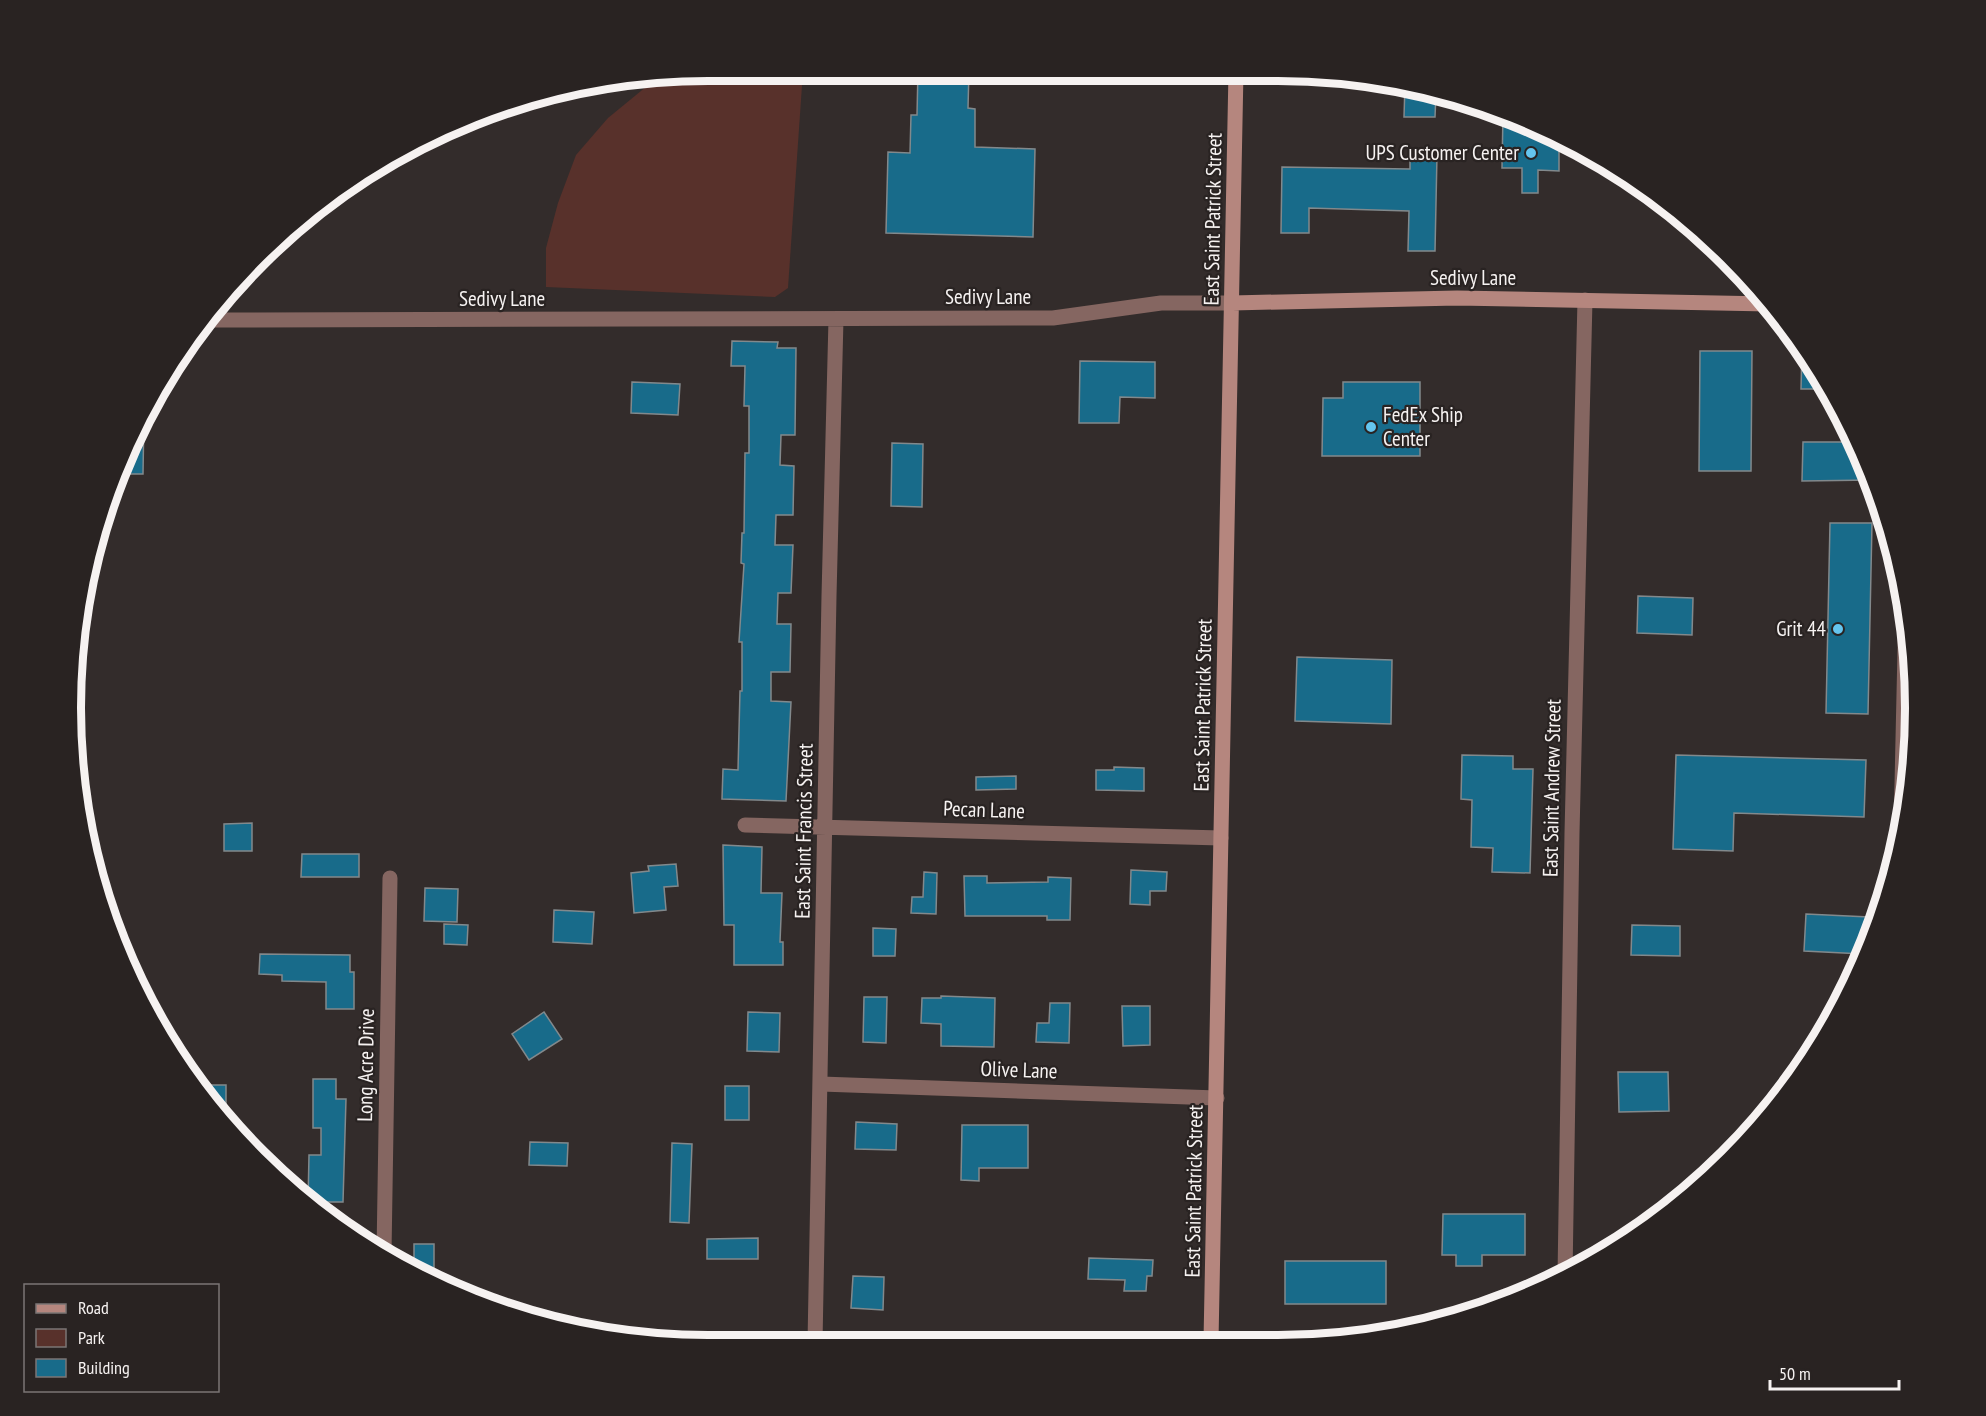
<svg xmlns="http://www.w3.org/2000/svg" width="1986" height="1416" font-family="'PT Sans Narrow',sans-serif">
	<rect width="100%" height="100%" fill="#332c2b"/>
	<path fill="#58312b" d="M 708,71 L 803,71 L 788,288 L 775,297 L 546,287 L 546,248 L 558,203 L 576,155 L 608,118 L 647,86 L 684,74 Z"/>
	<path fill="#186b8a" stroke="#82898c" stroke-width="1.5" d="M 918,70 L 969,70 L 968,108 L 975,109 L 975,147 L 1035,149 L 1033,237 L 886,233 L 888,152 L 910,153 L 911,115 L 917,115 Z
		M 1405,84 L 1436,93 L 1435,117 L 1404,117 Z
		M 1503,113 L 1522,119 L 1559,137 L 1559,171 L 1538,170 L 1538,193 L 1522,193 L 1522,168 L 1502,168 Z
		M 1410,154 L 1437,155 L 1435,251 L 1408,251 L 1409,211 L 1309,208 L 1309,233 L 1281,233 L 1282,167 L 1410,169 Z
		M 732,341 L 778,342 L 777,348 L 796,348 L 795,435 L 781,435 L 780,465 L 794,466 L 793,515 L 776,515 L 775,545 L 793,545 L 791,593 L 778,593 L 777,624 L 791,624 L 790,672 L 771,672 L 771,701 L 791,702 L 786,801 L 722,799 L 723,769 L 738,770 L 740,691 L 742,691 L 742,642 L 739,642 L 744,564 L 741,563 L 742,533 L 744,533 L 745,453 L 749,453 L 749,406 L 744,406 L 745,366 L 731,366 Z
		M 1802,350 L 1830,389 L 1801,389 Z
		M 1700,351 L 1752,351 L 1751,471 L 1699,471 Z
		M 1080,361 L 1155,362 L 1155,398 L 1120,397 L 1119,423 L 1079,423 Z
		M 632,382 L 680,384 L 678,415 L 631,413 Z
		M 1343,382 L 1420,382 L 1420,456 L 1322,456 L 1323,398 L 1343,398 Z
		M 144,413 L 143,474 L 116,474 L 119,464 Z
		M 1803,442 L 1854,442 L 1871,480 L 1802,481 Z
		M 892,443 L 923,444 L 922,507 L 891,506 Z
		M 1830,523 L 1872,523 L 1868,714 L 1826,713 Z
		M 1638,596 L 1693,598 L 1692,635 L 1637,633 Z
		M 1297,657 L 1392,660 L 1391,724 L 1295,721 Z
		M 1462,755 L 1513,756 L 1513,769 L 1533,769 L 1530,873 L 1492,872 L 1493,848 L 1471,847 L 1472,800 L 1461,799 Z
		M 1676,755 L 1866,760 L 1864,817 L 1734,813 L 1733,851 L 1673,849 Z
		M 1114,767 L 1144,768 L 1144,791 L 1096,790 L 1096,770 L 1114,770 Z
		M 1016,776 L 1016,789 L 976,790 L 976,777 Z
		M 252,823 L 252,851 L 224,851 L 224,824 Z
		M 723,845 L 762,847 L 761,893 L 782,893 L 780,942 L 783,942 L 783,965 L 734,965 L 734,925 L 724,925 Z
		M 302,854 L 359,854 L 359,877 L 301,877 Z
		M 676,864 L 678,886 L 664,887 L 666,910 L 634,913 L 631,873 L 649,871 L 648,866 Z
		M 1131,870 L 1167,872 L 1166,891 L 1150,891 L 1150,905 L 1130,904 Z
		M 924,872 L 937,873 L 936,914 L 911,913 L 912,897 L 923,897 Z
		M 964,876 L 987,876 L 987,883 L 1048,882 L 1048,877 L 1071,878 L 1070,920 L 1047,920 L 1047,916 L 965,916 Z
		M 425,888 L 458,889 L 457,922 L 424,921 Z
		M 554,910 L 594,912 L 592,944 L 553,942 Z
		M 1806,914 L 1869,917 L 1868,941 L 1863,954 L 1804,951 Z
		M 444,924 L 468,925 L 467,945 L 444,944 Z
		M 1632,925 L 1680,926 L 1680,956 L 1631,955 Z
		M 873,928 L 896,929 L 895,956 L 873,956 Z
		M 260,954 L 350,955 L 350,972 L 354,972 L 354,1009 L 326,1009 L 326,982 L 282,981 L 282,975 L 259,974 Z
		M 941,996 L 995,998 L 994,1047 L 941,1046 L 941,1024 L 921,1023 L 922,998 L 941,998 Z
		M 864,997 L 887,997 L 886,1043 L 863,1042 Z
		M 1050,1003 L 1070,1003 L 1069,1043 L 1036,1042 L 1037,1023 L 1049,1023 Z
		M 1122,1006 L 1150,1006 L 1150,1045 L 1123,1046 Z
		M 544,1012 L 562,1039 L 529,1060 L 512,1034 Z
		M 748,1012 L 780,1013 L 779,1052 L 747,1051 Z
		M 1618,1072 L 1668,1072 L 1669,1111 L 1619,1112 Z
		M 313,1079 L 336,1079 L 336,1099 L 346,1099 L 343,1202 L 328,1202 L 328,1219 L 308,1202 L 309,1155 L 321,1155 L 321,1128 L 313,1128 Z
		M 200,1085 L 226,1085 L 226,1124 L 217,1111 Z
		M 725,1086 L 749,1086 L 749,1120 L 725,1120 Z
		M 856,1122 L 897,1124 L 896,1150 L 855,1149 Z
		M 962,1125 L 1028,1125 L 1028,1168 L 979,1168 L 979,1181 L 961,1180 Z
		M 530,1142 L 568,1143 L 567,1166 L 529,1165 Z
		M 672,1143 L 692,1144 L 689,1223 L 670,1222 Z
		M 1443,1214 L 1525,1214 L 1525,1255 L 1482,1255 L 1482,1266 L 1456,1266 L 1456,1255 L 1442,1255 Z
		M 758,1238 L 758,1259 L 707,1259 L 707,1239 Z
		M 414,1244 L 434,1244 L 434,1283 L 414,1272 Z
		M 1089,1258 L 1153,1260 L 1152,1276 L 1147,1276 L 1146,1291 L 1124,1291 L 1125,1280 L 1088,1279 Z
		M 1285,1261 L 1386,1261 L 1386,1304 L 1285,1304 Z
		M 853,1276 L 884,1277 L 883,1310 L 851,1308 Z"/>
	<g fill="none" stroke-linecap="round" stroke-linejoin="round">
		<path stroke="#856661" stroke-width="15" d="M 205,320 L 1053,318 L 1161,303 L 1232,303
			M 745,825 L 1221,838
			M 1901,829 L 1906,605
			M 821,1084 L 1217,1098
			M 384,1253 L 390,878
			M 1565,1276 L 1572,833 L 1585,300
			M 815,1343 L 829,596 L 836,319"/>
		<path stroke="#b5867e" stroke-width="15" d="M 1232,303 L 1457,298 L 1769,304
			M 1211,1341 L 1236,71"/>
	</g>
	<g fill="#65c5ee" stroke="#292322" stroke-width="2">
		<circle cx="1531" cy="153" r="6"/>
		<circle cx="1371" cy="427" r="6"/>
		<circle cx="1838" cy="629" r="6"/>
	</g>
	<g text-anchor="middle" stroke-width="4.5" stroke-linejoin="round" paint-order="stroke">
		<g font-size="21" fill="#f6f2f1" stroke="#292322" text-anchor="end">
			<text x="1519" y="160">UPS Customer Center</text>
			<text x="1383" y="422" text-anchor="start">FedEx Ship<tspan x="1383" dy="24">Center</tspan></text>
			<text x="1826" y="636">Grit 44</text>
		</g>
		<g font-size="21" fill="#f6f2f1" stroke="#292322">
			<text transform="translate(1213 219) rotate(-89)" y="7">East Saint Patrick Street</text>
			<text x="1473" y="285">Sedivy Lane</text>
			<text x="988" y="304">Sedivy Lane</text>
			<text x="502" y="306">Sedivy Lane</text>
			<text transform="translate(1203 705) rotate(-89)" y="7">East Saint Patrick Street</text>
			<text transform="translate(1552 788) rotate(-89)" y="7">East Saint Andrew Street</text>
			<text transform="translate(984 810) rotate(2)" y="7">Pecan Lane</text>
			<text transform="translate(804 831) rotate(-89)" y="7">East Saint Francis Street</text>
			<text transform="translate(366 1065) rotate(-89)" y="7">Long Acre Drive</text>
			<text transform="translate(1019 1070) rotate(2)" y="7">Olive Lane</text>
			<text transform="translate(1194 1191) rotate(-89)" y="7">East Saint Patrick Street</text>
		</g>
	</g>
	<path d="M0 0H1986V1416H0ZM708 81H1278A627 627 0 0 1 1905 708V708A627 627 0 0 1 1278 1335H708A627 627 0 0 1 81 708V708A627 627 0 0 1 708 81Z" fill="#292322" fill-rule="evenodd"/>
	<path fill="none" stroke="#f6f2f1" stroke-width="8" d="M708 81H1278A627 627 0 0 1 1905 708V708A627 627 0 0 1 1278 1335H708A627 627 0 0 1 81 708V708A627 627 0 0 1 708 81Z"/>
	<rect x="24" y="1284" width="195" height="108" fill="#292322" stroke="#7b7675" stroke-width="1.5"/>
	<rect x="36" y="1304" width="30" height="9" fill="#b5867e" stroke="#7b7675" stroke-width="1.5"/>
	<text x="78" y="1314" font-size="18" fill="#f6f2f1">Road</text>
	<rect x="36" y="1329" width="30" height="18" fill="#58312b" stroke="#7b7675" stroke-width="1.5"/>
	<text x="78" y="1344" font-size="18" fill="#f6f2f1">Park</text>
	<rect x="36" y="1359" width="30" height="18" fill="#186b8a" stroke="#7b7675" stroke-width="1.5"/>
	<text x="78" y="1374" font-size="18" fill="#f6f2f1">Building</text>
	<path d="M1770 1380v9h129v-9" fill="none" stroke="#f6f2f1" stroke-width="3"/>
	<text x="1779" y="1380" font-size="18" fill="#f6f2f1" stroke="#292322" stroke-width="4.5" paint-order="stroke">50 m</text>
</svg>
